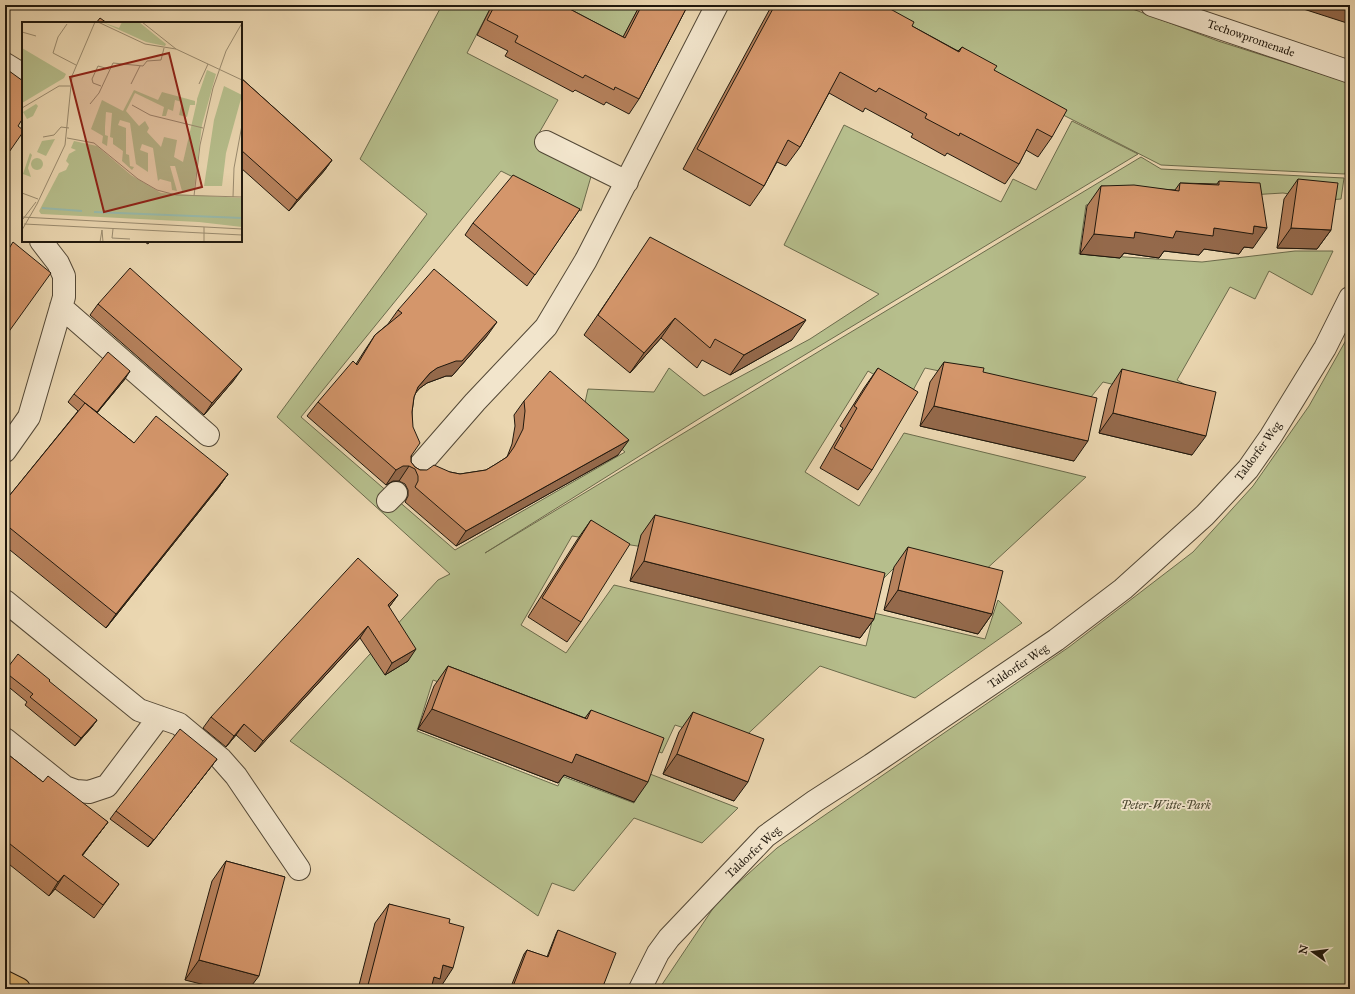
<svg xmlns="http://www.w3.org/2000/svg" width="1355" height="994" font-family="'IM FELL Great Primer',serif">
	<rect width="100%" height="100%" fill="#ebd7b1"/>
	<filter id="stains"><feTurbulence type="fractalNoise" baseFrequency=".005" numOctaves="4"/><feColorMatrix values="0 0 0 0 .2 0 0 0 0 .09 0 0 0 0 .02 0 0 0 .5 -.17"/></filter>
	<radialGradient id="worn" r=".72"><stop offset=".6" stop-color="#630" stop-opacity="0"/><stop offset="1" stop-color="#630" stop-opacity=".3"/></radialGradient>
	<path fill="#b6be8c" stroke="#6b6b4c" d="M 442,5 L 492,5 L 467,53 L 558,100 L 535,140 L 592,173 L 581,211 L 501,171 L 301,417 L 455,550 L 625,452 L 582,416 L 588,389 L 654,392 L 669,368 L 704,396 L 810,339 L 879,294 L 784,245 L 844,125 L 1001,202 L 1013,179 L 1036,190 L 1072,121 L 1138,154 L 705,415 L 485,553 L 1141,157 L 1161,169 L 1344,178 L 1341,199 L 1328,200 L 1283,193 L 1086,205 L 1079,254 L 1202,262 L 1295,251 L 1333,251 L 1312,295 L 1269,271 L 1255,299 L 1230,287 L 1177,380 L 1198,392 L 1194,404 L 1103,382 L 1087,402 L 925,368 L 910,396 L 868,371 L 805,472 L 859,506 L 904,433 L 1086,477 L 981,574 L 895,567 L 879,583 L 572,536 L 521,625 L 566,653 L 614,585 L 866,646 L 874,613 L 985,639 L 998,600 L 1022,623 L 915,698 L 820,666 L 736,745 L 675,725 L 662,753 L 582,725 L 566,728 L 433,680 L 417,731 L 558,786 L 562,776 L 634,803 L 650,774 L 738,808 L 702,843 L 634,818 L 574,891 L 552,883 L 538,916 L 290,741 L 438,580 L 450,574 L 277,417 L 427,214 L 360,159 Z
		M 524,5 L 640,5 L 615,53 Z
		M 848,5 L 1122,5 L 1218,41 L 1350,83 L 1350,149 L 1345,174 L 1161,165 Z
		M 1350,333 L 1350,989 L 659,989 L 718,901 L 777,848 L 1069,647 L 1193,552 L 1253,486 L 1309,406 Z"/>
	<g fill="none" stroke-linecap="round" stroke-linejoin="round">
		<defs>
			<path id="minor" d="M 1152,5 L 1350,72
				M 5,64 L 23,75
				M 546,142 L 627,182
				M 61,307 L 208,435
				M 5,451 L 29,417 L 64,297 L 64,276 L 58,263 L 41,241
				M 413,473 L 475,402 L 546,327 L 586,260 L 717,5
				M 388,501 L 396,493
				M 5,601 L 139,710 L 179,724 L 221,759 L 236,776 L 299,869
				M 5,739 L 65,787 L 76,791 L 89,792 L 107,786 L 159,717
				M 640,989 L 658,953 L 669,938 L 766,836 L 815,801 L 871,765 L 1056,640 L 1123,589 L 1205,515 L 1248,469 L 1271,436 L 1325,348 L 1350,298"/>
			<path id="major" d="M 5,982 L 19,989"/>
		</defs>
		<use href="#minor" stroke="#534836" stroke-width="24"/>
		<use href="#major" stroke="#20180d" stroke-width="24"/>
		<use href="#minor" stroke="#f2e5cc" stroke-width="22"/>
		<use href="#major" stroke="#e6bc78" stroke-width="22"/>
	</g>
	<path fill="#b6815c" stroke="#20180d" d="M 492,5 L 562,5 L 623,37 L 640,5 L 688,5 L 639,99 L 629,114 L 606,102 L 604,105 L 575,90 L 573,92 L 505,56 L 508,51 L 477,35 Z
		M 772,5 L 873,5 L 875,6 L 876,5 L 912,26 L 958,51 L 962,47 L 994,70 L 1052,137 L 1038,157 L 1026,150 L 1019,164 L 1005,184 L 947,153 L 945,156 L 911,137 L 913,134 L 865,108 L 863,112 L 829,93 L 800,147 L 786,166 L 777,162 L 764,186 L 750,206 L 683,169 Z
		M 241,78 L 332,160 L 324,171 L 289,211 L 241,168 Z
		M 1298,179 L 1331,230 L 1317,249 L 1277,248 L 1284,199 Z
		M 1219,181 L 1253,248 L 1244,247 L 1239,254 L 1204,249 L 1199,255 L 1164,251 L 1159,258 L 1124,253 L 1120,258 L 1080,254 L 1087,206 L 1101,186 L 1175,190 L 1180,183 L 1217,184 Z
		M 580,209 L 527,286 L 465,235 L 473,223 Z
		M 143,241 L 150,241 L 148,244 Z
		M 637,257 L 792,340 L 730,375 L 702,360 L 697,368 L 661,338 L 630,373 L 584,335 Z
		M 98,304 L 234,380 L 204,415 L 90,315 Z
		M 398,310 L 487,336 L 452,376 L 446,376 L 427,383 L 420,388 L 416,392 L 414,397 L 412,412 L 411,462 L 415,467 L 420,470 L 450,472 L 460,474 L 486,470 L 496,464 L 507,457 L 512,444 L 515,426 L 514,415 L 524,401 L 618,455 L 456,546 L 405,502 L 408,496 L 408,490 L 405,484 L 399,481 L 393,481 L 386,485 L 307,416 L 318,402 L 356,364 L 365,350 L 375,335 L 388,324 Z
		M 944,362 L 1074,461 L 920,426 L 930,382 Z
		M 878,368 L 872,470 L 858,490 L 820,468 L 843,428 L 840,426 L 864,388 Z
		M 1122,369 L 1192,455 L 1099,433 L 1109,389 Z
		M 125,379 L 97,413 L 134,443 L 228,474 L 218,488 L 106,628 L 5,546 L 5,501 L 78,411 L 68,402 L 74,394 Z
		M 655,515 L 874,619 L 860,638 L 630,581 L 641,535 Z
		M 591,520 L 581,622 L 567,642 L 528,617 L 577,540 Z
		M 908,547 L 992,614 L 978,634 L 884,610 L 894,567 Z
		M 398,595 L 389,607 L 408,661 L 385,675 L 360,638 L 255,752 L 236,735 L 226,747 L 203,728 L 211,717 Z
		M 448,666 L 585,718 L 591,710 L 634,802 L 564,775 L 558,783 L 418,729 L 434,686 Z
		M 5,671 L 97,720 L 91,728 L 75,746 L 25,705 L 27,702 L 5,684 Z
		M 693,712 L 734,801 L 663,774 L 679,732 Z
		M 5,752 L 43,782 L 108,822 L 82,856 L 119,884 L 94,918 L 55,889 L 49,896 L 5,861 Z
		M 217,759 L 148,847 L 110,819 L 116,811 Z
		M 226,861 L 285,877 L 185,980 L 212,881 Z
		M 389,904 L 449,923 L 440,988 L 435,986 L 433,989 L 358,989 L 375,923 Z
		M 558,930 L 602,989 L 510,989 L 524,954 L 527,950 L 547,957 L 556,934 Z"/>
	<path fill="#94694b" stroke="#20180d" d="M 1291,5 L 1343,5 L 1350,7 L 1350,24 Z
		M 332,160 L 324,171 L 289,211 L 297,200 Z
		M 1254,226 L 1267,228 L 1253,248 L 1244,247 L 1239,254 L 1204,249 L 1199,255 L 1164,251 L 1159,258 L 1124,253 L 1120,258 L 1080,254 L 1094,234 L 1176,231 L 1214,228 Z
		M 1291,228 L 1331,230 L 1317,249 L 1277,248 Z
		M 675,318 L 661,338 L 630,373 L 644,353 Z
		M 806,320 L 792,340 L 730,375 L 744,355 Z
		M 497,322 L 487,336 L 452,376 L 446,376 L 427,383 L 420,388 L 408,402 L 418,387 L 430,373 Z
		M 242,369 L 234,380 L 204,415 L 212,403 Z
		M 130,371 L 125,379 L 90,421 L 96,413 Z
		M 934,406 L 1088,441 L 1074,461 L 920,426 Z
		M 1113,413 L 1206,436 L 1192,455 L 1099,433 Z
		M 629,440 L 618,455 L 456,546 L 466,531 Z
		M 410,458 L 409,466 L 399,481 L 393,481 L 386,485 L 396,470 Z
		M 228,474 L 218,488 L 106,628 L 116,614 Z
		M 644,561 L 874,619 L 860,638 L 630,581 Z
		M 898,590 L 992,614 L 978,634 L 884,610 Z
		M 398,595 L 390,606 L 380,617 L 388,605 Z
		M 368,626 L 360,638 L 255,752 L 263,741 Z
		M 416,649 L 408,661 L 385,675 L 392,663 Z
		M 432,709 L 576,754 L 648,782 L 634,802 L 564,775 L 558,783 L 418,729 Z
		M 97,720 L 91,728 L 75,746 L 81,738 Z
		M 244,724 L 236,735 L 226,747 L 234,736 Z
		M 677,754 L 748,782 L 734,801 L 663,774 Z
		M 217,759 L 211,767 L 148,847 L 154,840 Z
		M 108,822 L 98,835 L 72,869 L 82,855 Z
		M 64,875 L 55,889 L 49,896 L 58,882 Z
		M 199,960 L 259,976 L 249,989 L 221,989 L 185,980 Z
		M 443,965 L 453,968 L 440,988 L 435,986 L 433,989 L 426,989 Z"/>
	<path fill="#d4966b" stroke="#20180d" d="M 495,5 L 562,5 L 625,38 L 642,5 L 688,5 L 639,99 L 615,87 L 614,90 L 585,75 L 583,78 L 515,42 L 518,36 L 487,20 Z
		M 775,5 L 873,5 L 876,6 L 876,5 L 883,5 L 914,22 L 912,26 L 959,52 L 962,47 L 997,66 L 994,70 L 1067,110 L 1052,137 L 1037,129 L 1019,164 L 960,133 L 959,136 L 925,118 L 927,114 L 879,88 L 876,92 L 840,72 L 800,147 L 788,140 L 764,186 L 697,149 Z
		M 1343,5 L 1350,5 L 1350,7 Z
		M 100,18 L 107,23 L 96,23 Z
		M 5,68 L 23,81 L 23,118 L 18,126 L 23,130 L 23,132 L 5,158 Z
		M 241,78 L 332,160 L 297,200 L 241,150 Z
		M 513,175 L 580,209 L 535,275 L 473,223 Z
		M 1298,179 L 1338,183 L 1331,230 L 1291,228 Z
		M 1219,181 L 1260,183 L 1267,228 L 1254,226 L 1253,234 L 1214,228 L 1213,236 L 1176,231 L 1173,238 L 1135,232 L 1134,238 L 1094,234 L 1101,186 L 1134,185 L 1179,191 L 1180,183 L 1219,185 Z
		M 650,237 L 806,320 L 744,355 L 715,339 L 710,348 L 675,318 L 644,353 L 598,315 Z
		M 13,242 L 51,273 L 5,337 L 5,255 Z
		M 130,268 L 242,369 L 212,403 L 98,304 Z
		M 434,269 L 497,322 L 462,361 L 456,361 L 437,368 L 430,373 L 418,387 L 414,397 L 412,412 L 413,427 L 420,443 L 411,456 L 411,462 L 415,467 L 420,470 L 427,470 L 434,465 L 450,472 L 460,474 L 486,470 L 496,464 L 507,457 L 514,447 L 523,429 L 525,411 L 524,401 L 550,371 L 629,440 L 466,531 L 415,487 L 418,481 L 418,476 L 415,469 L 409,466 L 403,466 L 396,470 L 318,402 L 353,361 L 357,365 L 375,335 L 402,313 L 398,310 Z
		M 108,352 L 130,371 L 97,412 L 85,403 L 74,394 Z
		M 944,362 L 984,368 L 983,372 L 1097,398 L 1088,441 L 934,406 Z
		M 878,368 L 918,392 L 872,470 L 834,448 L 857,408 L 854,406 Z
		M 1122,369 L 1216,392 L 1206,436 L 1113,413 Z
		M 85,403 L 134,443 L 156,416 L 228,474 L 116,614 L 5,524 L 5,501 Z
		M 655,515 L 885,573 L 874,619 L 644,561 Z
		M 591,520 L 630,544 L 581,622 L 542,598 Z
		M 908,547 L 1003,571 L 992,614 L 898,590 Z
		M 358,558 L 398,595 L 388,605 L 416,649 L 392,663 L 368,626 L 263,741 L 244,724 L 234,736 L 211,717 Z
		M 18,654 L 50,680 L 49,681 L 97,720 L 81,738 L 30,697 L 33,694 L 5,672 L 5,671 Z
		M 448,666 L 587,719 L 591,710 L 664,738 L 648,782 L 576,754 L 572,763 L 432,709 Z
		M 693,712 L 764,739 L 748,782 L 677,754 Z
		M 180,729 L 217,759 L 154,840 L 116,811 Z
		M 5,752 L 43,782 L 48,776 L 108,822 L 82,855 L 119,884 L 103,905 L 64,875 L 58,882 L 5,840 Z
		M 226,861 L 285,877 L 259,976 L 199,960 Z
		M 389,904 L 450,919 L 449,923 L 464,927 L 453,968 L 443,965 L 440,979 L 434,977 L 431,989 L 367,989 Z
		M 558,930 L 616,953 L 602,989 L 512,989 L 527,950 L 548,957 Z"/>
	<g text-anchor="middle" stroke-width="3.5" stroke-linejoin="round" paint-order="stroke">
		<g font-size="12" fill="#20180d" stroke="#f2e5cc">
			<text transform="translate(1251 38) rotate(19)" y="4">Techowpromenade</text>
			<text transform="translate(1258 451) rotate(-54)" y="4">Taldorfer Weg</text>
			<text transform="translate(1018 666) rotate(-34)" y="4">Taldorfer Weg</text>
			<text transform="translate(753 852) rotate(-43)" y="4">Taldorfer Weg</text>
		</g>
		<g font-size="12" font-style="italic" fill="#4d4a33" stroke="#f2e5cc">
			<text x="1166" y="809">Peter-Witte-Park</text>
		</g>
	</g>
	<g transform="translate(22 22)">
		<rect width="220" height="220" fill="#ebd7b1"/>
		<path d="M 80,0 L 97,6 L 100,0 L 117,0 L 144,22 L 143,24 L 124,20 ZM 0,26 L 44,52 L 42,56 L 0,81 ZM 185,48 L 194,52 L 180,103 L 172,168 L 160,169 L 153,144 L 148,144 L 155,169 L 150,168 L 149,160 L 138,157 L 136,159 L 131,126 L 120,122 L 118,128 L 126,131 L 126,150 L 114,142 L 108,101 L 98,98 L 96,103 L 104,106 L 104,132 L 107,133 L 108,144 L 112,145 L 110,148 L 100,139 L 101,129 L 91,122 L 91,116 L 88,115 L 90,91 L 84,90 L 83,105 L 83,113 L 86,114 L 85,124 L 80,121 L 81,114 L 69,107 L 80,78 L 101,89 L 112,68 L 136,78 L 140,70 L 173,79 L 173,83 L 168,83 L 165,95 L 157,93 L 160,80 L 153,78 L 151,89 L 146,87 L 144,94 L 140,94 L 142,85 L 113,71 L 104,89 L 117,104 L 123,99 L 127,106 L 125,110 L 139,125 L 142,115 L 155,118 L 152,135 L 161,140 L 175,79 L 175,77 ZM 202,64 L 220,73 L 204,131 L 200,164 L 182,164 L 192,98 ZM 14,82 L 16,84 L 11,94 L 5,97 L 1,90 ZM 33,117 L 24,134 L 15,130 L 20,119 ZM 52,119 L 75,124 L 109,153 L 139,171 L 220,176 L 220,205 L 177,200 L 19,192 L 17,189 L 37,151 L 44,148 L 47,142 L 44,139 L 47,132 L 54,128 L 49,126 ZM 8,131 L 10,133 L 6,146 L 9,155 L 1,152 ZM9 142a6 6 0 1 1 12 0a6 6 0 1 1-12 0Z" fill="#b6be8c"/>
		<path fill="none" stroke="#98baac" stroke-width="2" d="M 20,186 L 60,189M 72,190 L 220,196"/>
		<path fill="none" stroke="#9a8b6f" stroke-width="1" d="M 76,0 L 123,22 L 154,27M 120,0 L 154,27 L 220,58M 45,2 L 36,15 L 31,31 L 54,43M 0,10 L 14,14M 109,62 L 118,44M 177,62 L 186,42M 79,64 L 71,61 L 70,57 L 76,44 L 87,47M 68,82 L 77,71 L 91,41 L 121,44 L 125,39 L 139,38 L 142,26M 110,83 L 128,93 L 181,106M 0,86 L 37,64 L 48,64M 21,115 L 32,113 L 39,105 L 47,106M 45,116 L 72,121 L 116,157 L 135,168 L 154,173 L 220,175M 0,171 L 16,177M 172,174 L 178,123 L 191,66 L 204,29 L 220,1M 211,175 L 212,146 L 220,103M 0,195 L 220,207M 1,197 L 14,180M 2,202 L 220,213M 91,207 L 90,216 L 108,217M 0,208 L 15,182 L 43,123 L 50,54 L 73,0M 78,220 L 80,208 L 81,220M 182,220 L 182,205"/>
		<path fill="#8f2418" fill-opacity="0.15" stroke="#8f2418" stroke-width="2" d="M 147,31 L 180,165 L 82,190 L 48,55 Z"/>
		<rect width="220" height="220" fill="none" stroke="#20180d" stroke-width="2"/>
	</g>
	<rect width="1355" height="994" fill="none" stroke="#ebd7b1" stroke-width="20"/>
	<rect x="6" y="6" width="1343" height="982" fill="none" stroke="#20180d" stroke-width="2"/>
	<rect x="10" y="10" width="1335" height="974" fill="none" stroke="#20180d"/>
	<g transform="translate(1313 952) rotate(284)" stroke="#f2e5cc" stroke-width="3" paint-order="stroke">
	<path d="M0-3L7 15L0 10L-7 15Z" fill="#20180d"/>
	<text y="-6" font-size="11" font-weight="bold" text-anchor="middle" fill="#20180d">N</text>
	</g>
	<rect width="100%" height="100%" filter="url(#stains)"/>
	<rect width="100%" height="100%" fill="url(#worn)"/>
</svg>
